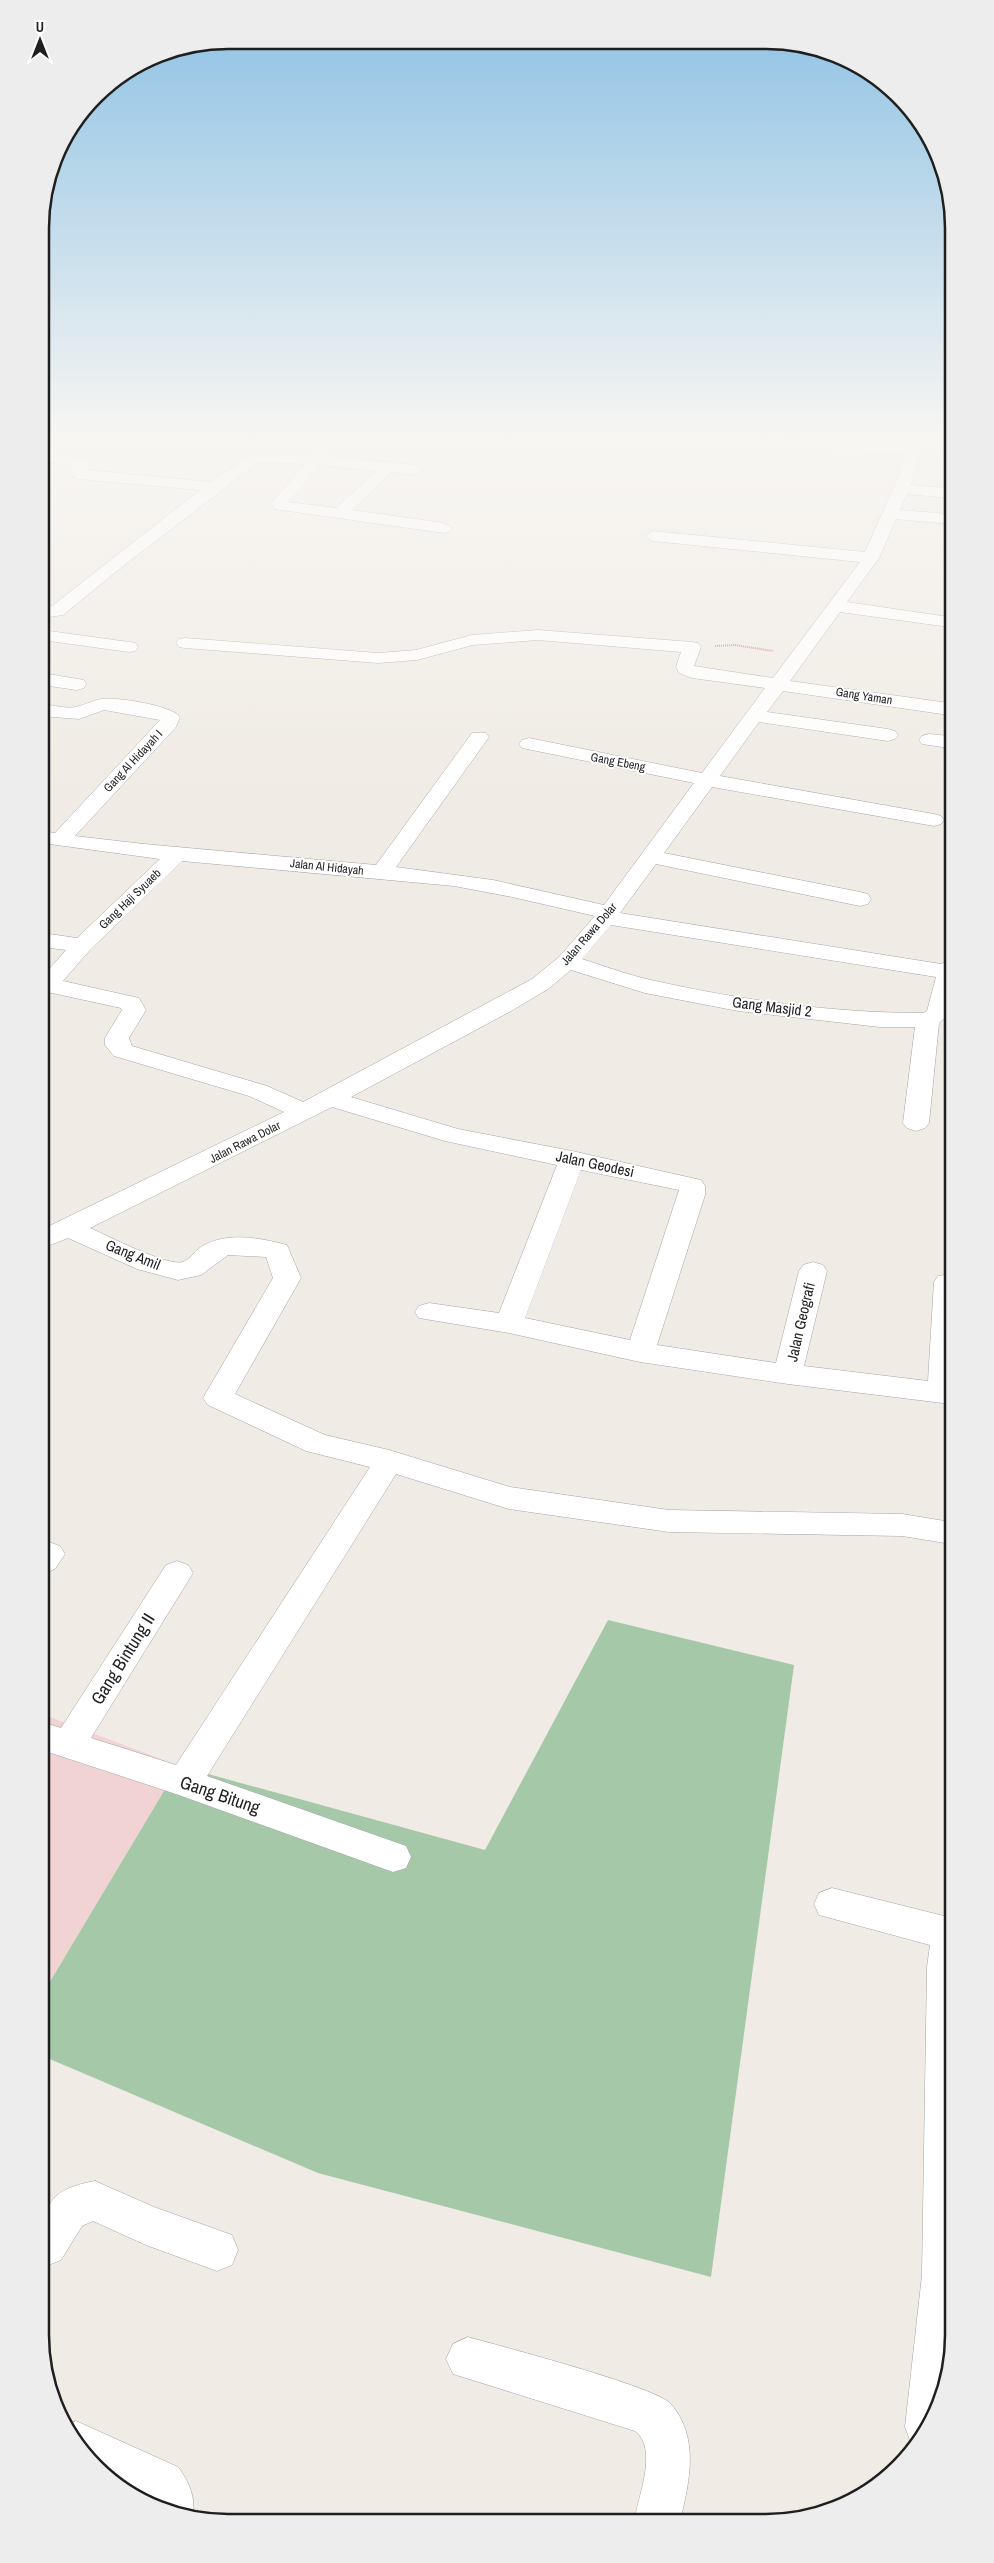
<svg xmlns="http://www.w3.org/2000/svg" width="994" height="2563" font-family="'Archivo Narrow',sans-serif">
	<rect width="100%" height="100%" fill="#f0ebe4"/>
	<path fill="#f1d3d4" d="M 45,1715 L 179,1766 L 45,1990 Z"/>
	<path fill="#a5c9a8" d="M 608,1620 L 794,1665 L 711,2277 L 318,2173 L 45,2057 L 45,1990 L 179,1766 L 485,1850 Z"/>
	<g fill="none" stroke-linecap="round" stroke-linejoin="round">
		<defs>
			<path id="minor" d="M 323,438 L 338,438 L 327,456 L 414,465 L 422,470 L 414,475 L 392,472 L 352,510 L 444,523 L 452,528 L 450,531 L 444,533 L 274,509 L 271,503 L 305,464 L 259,462 L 123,566 L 63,615 L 42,618 L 41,608 L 52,606 L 200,490 L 78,479 L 70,474 L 73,465 L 41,462 L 41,452 L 87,459 L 90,462 L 87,470 L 211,482 L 251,454 L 312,455 ZM 321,465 L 376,471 L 336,508 L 288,502 Z
				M 371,438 L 458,438 C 446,454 397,444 378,442 Z
				M 697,438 L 780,438 L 907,446 L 909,438 L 924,438 L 911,485 L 949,488 L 949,498 L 907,494 L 900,510 L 949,514 L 949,524 L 896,519 L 879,558 L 847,602 L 949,617 L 949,627 L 840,612 L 790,681 L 949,703 L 949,715 L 783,691 L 767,712 L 888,729 L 895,731 L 898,735 L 895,739 L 888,741 L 759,722 L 720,776 L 934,814 L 941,816 L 944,820 L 941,824 L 934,826 L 712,787 L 664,853 L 860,892 L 868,894 L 871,899 L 868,904 L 860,906 L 656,864 L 620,913 L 941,964 L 950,960 L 950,1013 L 939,1023 L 929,1123 L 925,1128 L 916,1131 L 907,1128 L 903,1123 L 915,1027 L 880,1027 L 738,1011 L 645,993 L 571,970 L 548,989 L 513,1010 L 351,1097 L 458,1129 L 572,1151 L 701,1180 L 705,1186 L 705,1195 L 657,1345 L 776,1363 L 799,1271 L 803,1265 L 813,1262 L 823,1265 L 827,1271 L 804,1366 L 928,1381 L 934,1282 L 938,1276 L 951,1274 L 951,1404 L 788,1384 L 640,1362 L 509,1333 L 419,1318 L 415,1312 L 419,1306 L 429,1303 L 499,1313 L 557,1165 L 445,1141 L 332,1107 L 90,1228 C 106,1235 168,1267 183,1262 C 191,1259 196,1249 204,1245 C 230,1232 260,1238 287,1245 L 301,1278 L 235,1394 L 325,1435 L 389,1450 L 510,1487 L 669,1510 L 902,1514 L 951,1522 L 951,1544 L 902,1536 L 669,1532 L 509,1509 L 396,1474 L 207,1776 L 406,1846 L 411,1857 L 406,1868 L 393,1872 L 176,1794 L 45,1751 L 45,1723 L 61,1728 L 166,1565 L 177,1561 L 188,1565 L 193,1573 L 91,1738 L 176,1765 L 370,1467 L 306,1451 L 208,1405 L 203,1398 L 273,1278 L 266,1257 L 228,1255 L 201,1275 L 178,1280 L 137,1269 L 68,1238 L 43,1248 L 43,1229 L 284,1112 L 249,1096 L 114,1056 L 105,1045 L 105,1038 L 122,1010 L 121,1008 L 43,991 L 43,976 L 66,950 L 42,947 L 42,933 L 77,938 L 160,859 L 42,843 L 42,831 L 55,833 L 160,720 L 104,710 L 79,719 L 42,716 L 42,704 C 52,705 67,709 76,707 C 85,705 93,700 102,699 C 117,697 171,705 180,717 L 176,727 L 75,836 L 144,844 L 376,865 L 472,733 L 486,733 L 489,737 L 396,867 L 493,880 L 604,905 L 694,783 L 522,748 L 519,744 L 522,740 L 529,738 L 702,773 L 765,688 L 692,678 L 679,673 L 676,667 L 681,652 L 538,640 L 473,645 L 417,660 L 378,663 L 185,648 L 179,647 L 176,643 L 179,639 L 185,638 L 378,653 L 416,650 L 472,635 L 538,630 L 692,642 L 698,643 L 701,647 L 694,666 L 773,678 L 860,562 L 653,541 L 645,536 L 653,531 L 865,552 L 898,478 L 905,455 L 704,442 ZM 182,861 L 454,886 L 512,897 L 595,916 L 559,957 L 532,979 L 303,1102 L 267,1086 L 132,1046 L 129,1038 L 146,1010 L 139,998 L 63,981 L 90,950 ZM 611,925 L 936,977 L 927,1011 L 923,1013 C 833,1013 739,1000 651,980 C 628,975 604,966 582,959 ZM 581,1170 L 679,1190 L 630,1340 L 525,1318 Z
				M 42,630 L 129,642 L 135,643 L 138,647 L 135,651 L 129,652 L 42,640 Z
				M 42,673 L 84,680 L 86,684 L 84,688 L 77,690 L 42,685 Z
				M 929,734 L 949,736 L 949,748 L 922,744 L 919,740 L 922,736 Z
				M 49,1542 L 60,1546 L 65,1554 L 55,1569 L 44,1573 L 44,1544 Z
				M 832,1888 L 952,1918 L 954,2347 L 940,2407 L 916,2445 L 911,2443 L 905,2427 L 922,2275 L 927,1967 L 930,1945 L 819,1915 L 814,1904 L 819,1893 Z
				M 95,2181 L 154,2207 L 232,2235 L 238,2250 L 232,2265 L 217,2271 L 146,2245 L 93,2221 L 82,2226 L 61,2260 L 46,2266 C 46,2215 35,2192 95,2181 Z
				M 468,2337 C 500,2346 657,2387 671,2404 C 699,2437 690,2479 681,2517 L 635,2517 C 639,2495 658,2448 635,2431 L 453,2374 L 446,2359 L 453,2344 Z
				M 76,2421 L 178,2467 C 189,2481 198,2502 191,2519 L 147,2504 L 146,2499 C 114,2484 79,2459 64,2426 Z"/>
		</defs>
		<use href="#minor" stroke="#a6a6a6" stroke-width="1"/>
		<path stroke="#fe6e67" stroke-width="2" stroke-dasharray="1 1" stroke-linecap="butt" d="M 715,646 L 735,645 L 773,651"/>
		<use href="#minor" fill="#fff" fill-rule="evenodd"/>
	</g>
	<linearGradient id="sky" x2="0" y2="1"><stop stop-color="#8cc1e4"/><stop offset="0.55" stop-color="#f8f6f3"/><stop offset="1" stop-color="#f8f6f3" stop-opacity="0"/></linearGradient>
	<rect width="994" height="797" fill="url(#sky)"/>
	<g text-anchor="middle" stroke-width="4" stroke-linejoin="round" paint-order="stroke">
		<g font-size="12" fill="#1f1f1f" stroke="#fff">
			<text transform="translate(864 696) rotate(9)" y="4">Gang Yaman</text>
			<text transform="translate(133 761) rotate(-47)" y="4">Gang Al Hidayah I</text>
			<text transform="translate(618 762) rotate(11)" y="4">Gang Ebeng</text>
			<text transform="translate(327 867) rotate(6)" y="4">Jalan Al Hidayah</text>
			<text transform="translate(130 899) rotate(-44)" y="4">Gang Haji Syuaeb</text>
			<text transform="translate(589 934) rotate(-49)" y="4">Jalan Rawa Dolar</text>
			<text transform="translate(245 1142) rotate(-27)" y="4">Jalan Rawa Dolar</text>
		</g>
		<g font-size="15" fill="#1f1f1f" stroke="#fff">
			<text transform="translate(772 1007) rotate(7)" y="5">Gang Masjid 2</text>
			<text transform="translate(595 1164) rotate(12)" y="5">Jalan Geodesi</text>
			<text transform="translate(133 1255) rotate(22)" y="5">Gang Amil</text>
			<text transform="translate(801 1322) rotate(-77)" y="5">Jalan Geografi</text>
		</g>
		<g font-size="18" fill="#1f1f1f" stroke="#fff">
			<text transform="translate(123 1659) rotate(-58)" y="6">Gang Bintung II</text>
			<text transform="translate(220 1795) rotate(19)" y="6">Gang Bitung</text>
		</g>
	</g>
	<path d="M0 0H994V2563H0ZM228 49H766A179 179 0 0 1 945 228V2335A179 179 0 0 1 766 2514H228A179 179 0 0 1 49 2335V228A179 179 0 0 1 228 49Z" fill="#ededed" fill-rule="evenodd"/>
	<path fill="none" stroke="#1f1f1f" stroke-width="2.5" d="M228 49H766A179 179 0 0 1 945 228V2335A179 179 0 0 1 766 2514H228A179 179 0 0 1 49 2335V228A179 179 0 0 1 228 49Z"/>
	<g transform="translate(40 40)" stroke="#ffffff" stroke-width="4" paint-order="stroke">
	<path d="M0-4L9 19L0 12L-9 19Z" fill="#1f1f1f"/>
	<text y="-8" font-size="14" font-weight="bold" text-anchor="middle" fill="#1f1f1f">U</text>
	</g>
</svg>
